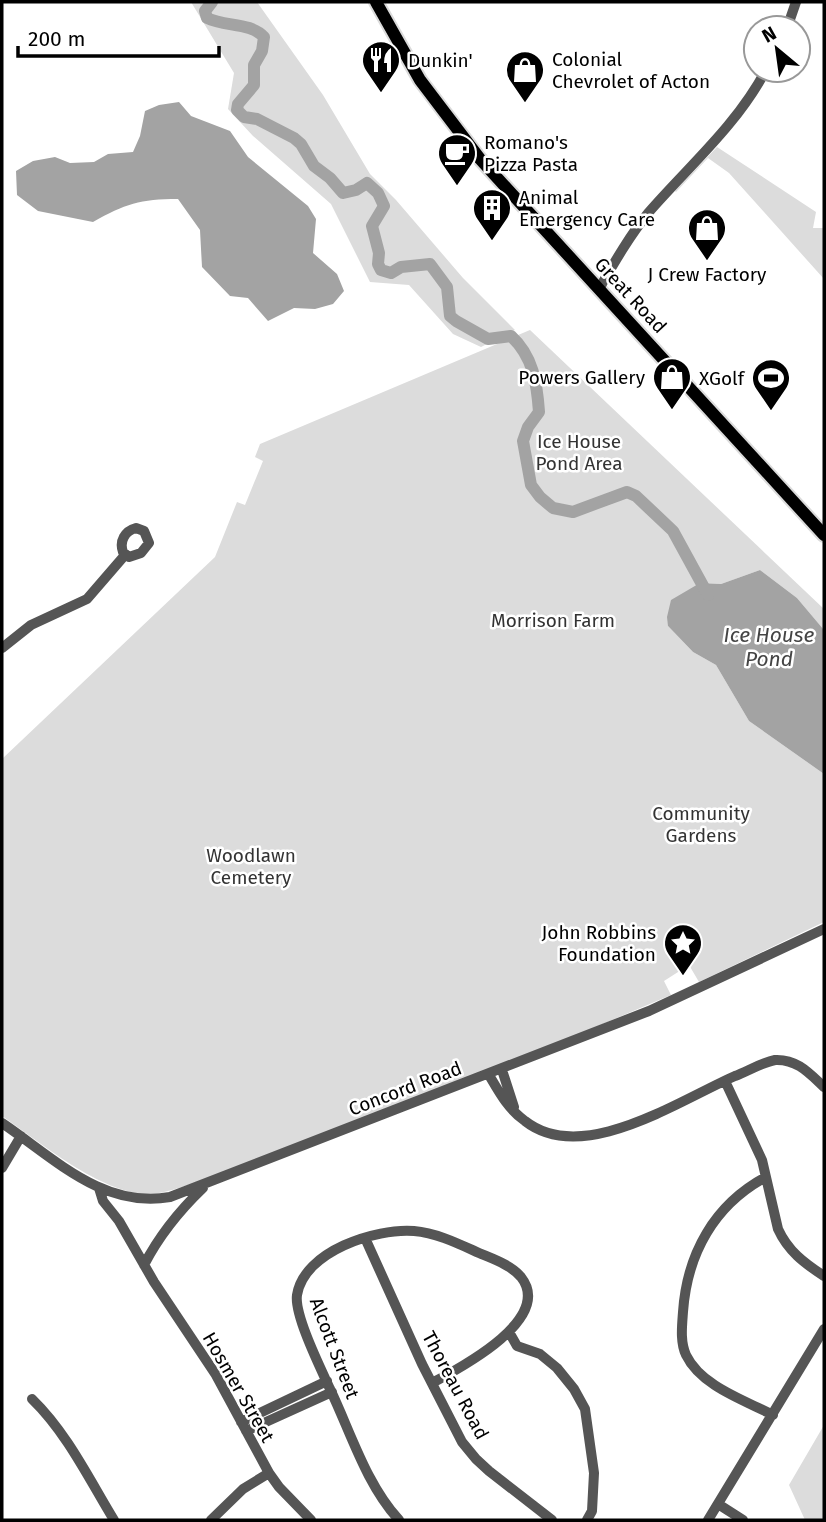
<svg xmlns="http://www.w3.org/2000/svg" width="826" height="1522" font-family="'Fira Sans',sans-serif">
	<rect width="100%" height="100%" fill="#fff"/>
	<path fill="#dcdcdc" d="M 191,2 L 257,2 L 323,95 L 370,174 L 396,200 L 463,278 L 515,330 L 481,347 L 453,334 L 409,285 L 370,282 L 331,204 L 253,136 L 228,109 L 234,73 Z
		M 717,147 L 816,212 L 813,228 L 824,228 L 824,279 L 729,173 L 708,158 L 676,192 L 675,191 Z
		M 530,330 L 824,609 L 824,630 L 797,598 L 760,570 L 721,584 L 699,583 L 668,626 L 693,652 L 716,665 L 749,721 L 824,774 L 824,922 L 699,982 L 689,965 L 664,981 L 671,995 L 586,1031 L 197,1182 C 182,1187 166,1193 150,1194 C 102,1195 40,1142 2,1116 L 2,759 L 215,557 L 237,502 L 245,505 L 263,461 L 255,457 L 260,444 Z
		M 824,1425 L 824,1520 L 805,1520 L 789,1485 Z"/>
	<path fill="#a3a3a3" d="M 179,102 L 191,116 L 230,131 L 248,157 L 308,206 L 316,219 L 313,253 L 337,274 L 344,291 L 333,304 L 315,309 L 294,308 L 268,321 L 248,298 L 230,296 L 202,267 L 200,230 L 178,199 C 140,199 125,204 93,222 L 38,211 L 17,195 L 16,171 L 33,161 L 55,157 L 70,163 L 94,162 L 108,154 L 133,152 L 140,136 L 145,111 L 159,105 Z
		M 760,570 L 797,598 L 824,630 L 824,774 L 749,721 L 716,665 L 693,652 L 668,626 L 667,617 L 671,600 L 700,583 L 721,584 Z"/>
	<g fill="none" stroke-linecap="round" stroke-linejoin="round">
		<path stroke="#a3a3a3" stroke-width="12" d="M 212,2 L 205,11 L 207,18 C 225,27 250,22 264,37 L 262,51 L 254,65 L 254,85 L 238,104 L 237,110 L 244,117 L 257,119 L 294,138 L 301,144 L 314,166 L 330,178 L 343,193 L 356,190 L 367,183 L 378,193 L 384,206 L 372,226 L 379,253 L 378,264 L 381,270 L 391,273 L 401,267 L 430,264 L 447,287 L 450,316 L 456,321 L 488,339 L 511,336 C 533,356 537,383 539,412 L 528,427 L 523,441 L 531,485 L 540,497 L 553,508 L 573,512 L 627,492 L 636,496 L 673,531 L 708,595"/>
		<defs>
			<path id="major" d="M 376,2 L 420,80 L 480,159 L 824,535"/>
		</defs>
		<use href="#major" stroke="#dbdbdb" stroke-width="16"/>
		<path stroke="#555" stroke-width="10" d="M 787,28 L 796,2
			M 599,289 C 614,263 630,235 649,212 C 690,165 736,126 766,70
			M 136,528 L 144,531 L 149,543 L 141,553 L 129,557 L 123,552 C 119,541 125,531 136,528 Z
			M 2,648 L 31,625 L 87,599 L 125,555
			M 502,1070 L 514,1107
			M 489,1075 C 499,1092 508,1109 525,1121 C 582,1166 678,1101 735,1076 C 748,1071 761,1063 775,1060 C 797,1059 809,1073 824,1087
			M 725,1081 L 762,1160 L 778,1229 C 788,1251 804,1263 824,1276
			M 2,1123 C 54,1158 103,1209 170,1197 L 649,1011 L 824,929
			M 2,1168 L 21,1136
			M 766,1177 C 714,1205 687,1254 683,1312 C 682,1326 680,1342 686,1355 C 701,1386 744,1400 773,1415
			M 99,1188 L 103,1201 L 119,1221 L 154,1282 L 216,1375 L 269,1473 L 279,1487 L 311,1520
			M 365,1238 L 422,1364 L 462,1442 L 476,1459 L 489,1471 L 552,1520
			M 144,1265 C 159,1236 179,1211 203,1188
			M 509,1332 L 517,1346 L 540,1354 L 557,1368 L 574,1389 L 585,1409 L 594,1473 L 592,1511 L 587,1520
			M 32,1399 C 67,1433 89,1479 114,1520
			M 241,1422 L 327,1381
			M 246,1431 L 332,1392
			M 718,1504 L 743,1520
			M 211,1520 L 243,1489 L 269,1473
			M 399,1520 C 366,1484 351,1433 330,1389 C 321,1369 294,1315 297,1295 C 304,1251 376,1228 414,1231 C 437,1233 459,1244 479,1253 C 493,1259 511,1265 521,1277 C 554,1319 460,1368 432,1383
			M 708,1520 L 824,1329"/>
		<use href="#major" stroke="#000" stroke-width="12"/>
	</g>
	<defs>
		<symbol id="restaurant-pin" viewBox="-11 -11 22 30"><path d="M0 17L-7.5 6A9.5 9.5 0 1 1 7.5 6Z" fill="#000" stroke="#fff"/><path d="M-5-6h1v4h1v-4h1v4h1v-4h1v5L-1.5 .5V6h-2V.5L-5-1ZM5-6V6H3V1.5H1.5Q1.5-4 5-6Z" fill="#fff"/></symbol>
		<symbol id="shop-pin" viewBox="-11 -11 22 30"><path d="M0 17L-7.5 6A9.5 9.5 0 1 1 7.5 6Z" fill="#000" stroke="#fff"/><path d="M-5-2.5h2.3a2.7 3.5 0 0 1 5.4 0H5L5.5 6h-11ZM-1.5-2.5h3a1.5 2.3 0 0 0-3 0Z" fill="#fff"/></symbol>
		<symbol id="cafe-pin" viewBox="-11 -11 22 30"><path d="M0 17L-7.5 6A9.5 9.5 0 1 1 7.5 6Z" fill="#000" stroke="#fff"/><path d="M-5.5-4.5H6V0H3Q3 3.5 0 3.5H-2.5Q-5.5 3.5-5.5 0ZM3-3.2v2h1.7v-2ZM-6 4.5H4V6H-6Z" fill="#fff"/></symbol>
		<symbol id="building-pin" viewBox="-11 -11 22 30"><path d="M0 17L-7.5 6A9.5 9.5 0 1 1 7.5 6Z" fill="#000" stroke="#fff"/><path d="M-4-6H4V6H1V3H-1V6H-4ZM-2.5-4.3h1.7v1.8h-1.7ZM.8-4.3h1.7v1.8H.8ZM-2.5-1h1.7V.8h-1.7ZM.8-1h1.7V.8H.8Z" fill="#fff"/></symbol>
		<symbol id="stadium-pin" viewBox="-11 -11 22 30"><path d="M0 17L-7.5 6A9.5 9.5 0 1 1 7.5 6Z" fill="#000" stroke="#fff"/><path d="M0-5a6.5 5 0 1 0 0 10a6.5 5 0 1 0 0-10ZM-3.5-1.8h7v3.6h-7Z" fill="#fff"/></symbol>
		<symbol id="sight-pin" viewBox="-11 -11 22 30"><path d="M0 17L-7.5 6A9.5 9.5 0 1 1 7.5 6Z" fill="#000" stroke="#fff"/><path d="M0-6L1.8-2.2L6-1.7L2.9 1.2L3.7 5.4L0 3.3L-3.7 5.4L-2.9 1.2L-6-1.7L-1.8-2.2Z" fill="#fff"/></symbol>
	</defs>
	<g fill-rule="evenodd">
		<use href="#restaurant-pin" x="359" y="38" width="44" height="60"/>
		<use href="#shop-pin" x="503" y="48" width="44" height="60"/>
		<use href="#cafe-pin" x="435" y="131" width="44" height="60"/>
		<use href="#building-pin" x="470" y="186" width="44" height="60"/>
		<use href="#shop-pin" x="685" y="206" width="44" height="60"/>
		<use href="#shop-pin" x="650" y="355" width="44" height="60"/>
		<use href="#stadium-pin" x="749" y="356" width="44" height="60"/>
		<use href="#sight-pin" x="661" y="921" width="44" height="60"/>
	</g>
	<g text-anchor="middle" stroke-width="5" stroke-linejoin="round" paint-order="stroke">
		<g font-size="19" fill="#000" stroke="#fff" text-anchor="start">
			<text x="552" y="66">Colonial<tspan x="552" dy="22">Chevrolet of Acton</tspan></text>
			<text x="408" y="67">Dunkin'</text>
			<text x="484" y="149">Romano's<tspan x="484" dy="22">Pizza Pasta</tspan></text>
			<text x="519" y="204">Animal<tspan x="519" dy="22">Emergency Care</tspan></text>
			<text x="707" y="281" text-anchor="middle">J Crew Factory</text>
			<text x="645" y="384" text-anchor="end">Powers Gallery</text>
			<text x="744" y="385" text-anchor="end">XGolf</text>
			<text x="656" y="939" text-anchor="end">John Robbins<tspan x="656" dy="22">Foundation</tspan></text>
		</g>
		<g font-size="19" fill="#000" stroke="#fff">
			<text transform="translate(631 295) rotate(47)" y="7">Great Road</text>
			<text transform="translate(405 1088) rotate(-21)" y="7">Concord Road</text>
			<text transform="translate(335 1348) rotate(69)" y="7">Alcott Street</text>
			<text transform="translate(456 1385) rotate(62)" y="7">Thoreau Road</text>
			<text transform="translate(239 1387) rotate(60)" y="7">Hosmer Street</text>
		</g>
		<g font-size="19" fill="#333" stroke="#fff">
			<text x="579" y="448">Ice House<tspan x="579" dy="22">Pond Area</tspan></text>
			<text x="553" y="627">Morrison Farm</text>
			<text x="701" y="820">Community<tspan x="701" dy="22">Gardens</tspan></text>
			<text x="251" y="862">Woodlawn<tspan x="251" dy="22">Cemetery</tspan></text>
		</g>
		<g font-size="21" font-style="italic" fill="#444" stroke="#fff">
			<text x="769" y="642">Ice House<tspan x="769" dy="24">Pond</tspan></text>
		</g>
	</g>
	<rect width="826" height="1522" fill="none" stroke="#000000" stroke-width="7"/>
	<g transform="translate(777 49) rotate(331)"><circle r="33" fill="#ffffff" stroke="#999999" stroke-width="2"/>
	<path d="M0-5L12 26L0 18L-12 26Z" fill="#000000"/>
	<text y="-10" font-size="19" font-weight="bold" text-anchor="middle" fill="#000000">N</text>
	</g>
	<path d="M18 46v10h201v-10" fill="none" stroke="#000000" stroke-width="3.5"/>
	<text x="28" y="46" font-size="21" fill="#000000" stroke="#ffffff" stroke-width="5" paint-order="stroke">200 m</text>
</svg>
